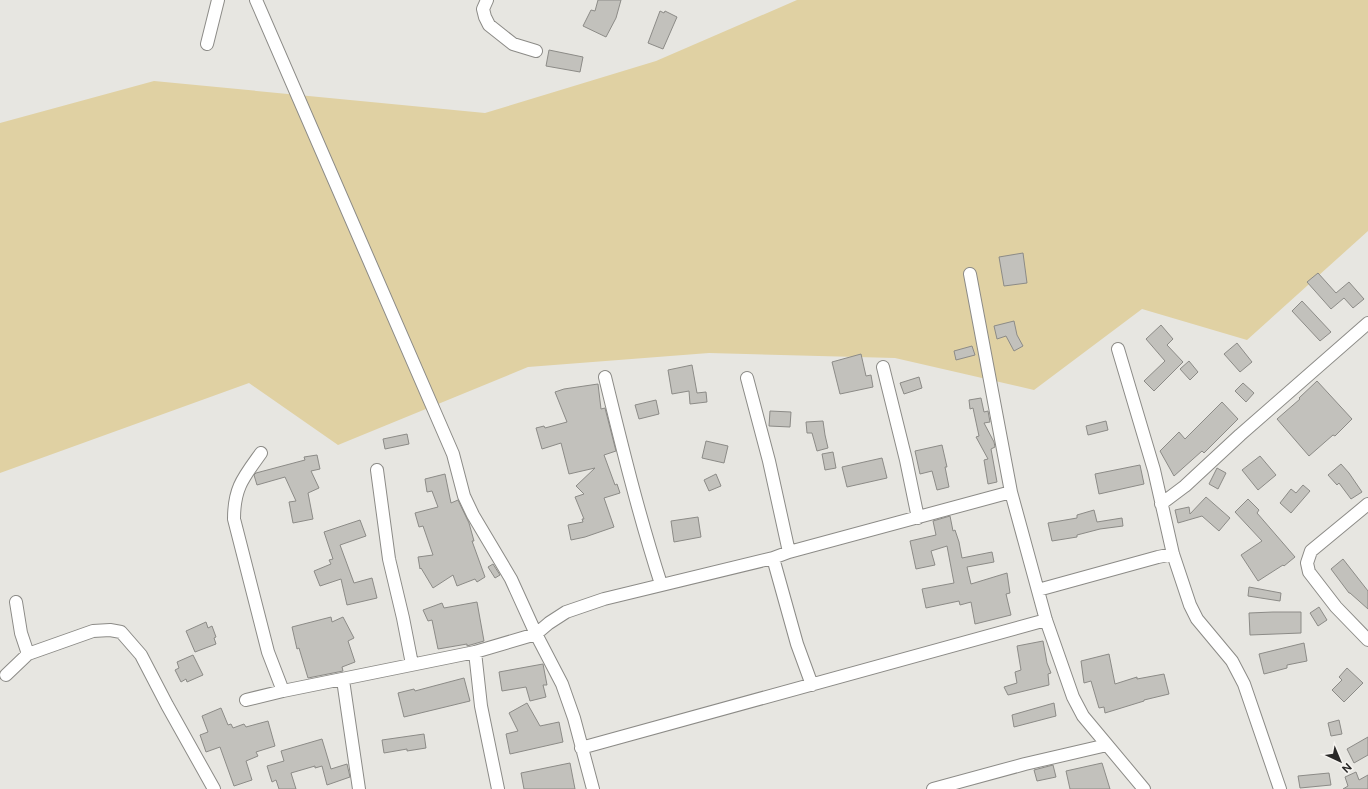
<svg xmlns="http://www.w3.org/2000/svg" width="1368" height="789" font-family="Figtree,sans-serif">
	<rect width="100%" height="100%" fill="#e7e6e1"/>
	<path fill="#e0d1a3" d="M 797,0 L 1368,0 L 1368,231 L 1247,340 L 1142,309 L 1034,390 L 895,358 L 709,353 L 528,367 L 338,445 L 249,383 L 0,473 L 0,123 L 154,81 L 485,113 L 656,61 Z"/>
	<path fill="#c2c1bc" stroke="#8c8b87" d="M 598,0 L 621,0 L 616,18 L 606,37 L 583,26 L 591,10 L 595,11 Z
		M 660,11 L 664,13 L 665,11 L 677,17 L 663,49 L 648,43 Z
		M 549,50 L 583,57 L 580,72 L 546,66 Z
		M 1023,253 L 1027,283 L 1004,286 L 999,257 Z
		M 1318,273 L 1336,293 L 1349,282 L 1364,299 L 1353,308 L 1344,298 L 1331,309 L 1307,282 Z
		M 1302,301 L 1331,332 L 1320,341 L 1292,311 Z
		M 1014,321 L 1017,335 L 1023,346 L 1014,351 L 1006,336 L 997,339 L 994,326 Z
		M 1161,325 L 1173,339 L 1167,345 L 1183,362 L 1154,391 L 1144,381 L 1165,361 L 1146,339 Z
		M 1237,343 L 1252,362 L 1240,372 L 1224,354 Z
		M 972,346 L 975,355 L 956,360 L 954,351 Z
		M 861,354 L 866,376 L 871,375 L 873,387 L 840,394 L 832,362 Z
		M 1189,361 L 1198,372 L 1190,380 L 1180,369 Z
		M 692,365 L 697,393 L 706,392 L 707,402 L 690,404 L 689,391 L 672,394 L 668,370 Z
		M 919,377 L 922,388 L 904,394 L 900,383 Z
		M 1317,381 L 1352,419 L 1335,436 L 1333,435 L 1309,456 L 1277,419 L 1300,399 L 1299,398 Z
		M 1243,383 L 1254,393 L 1246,402 L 1235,391 Z
		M 598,384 L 601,409 L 605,408 L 616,451 L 604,455 L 615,485 L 617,484 L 620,493 L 604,498 L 614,527 L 585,537 L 571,540 L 568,525 L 583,522 L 582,519 L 584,519 L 575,497 L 584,494 L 576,486 L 595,468 L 569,474 L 561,443 L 542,449 L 536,428 L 544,426 L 545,428 L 567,422 L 555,392 L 564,389 Z
		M 981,398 L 984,412 L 988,411 L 990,422 L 984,423 L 994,442 L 995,447 L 991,449 L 997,482 L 988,484 L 984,460 L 988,459 L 976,437 L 979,436 L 973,408 L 970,409 L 969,400 Z
		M 656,400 L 659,414 L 639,419 L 635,405 Z
		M 1222,402 L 1238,419 L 1204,453 L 1202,451 L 1174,476 L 1160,451 L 1179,432 L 1185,439 Z
		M 770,411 L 791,412 L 790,427 L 769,426 Z
		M 823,421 L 825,435 L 828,448 L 817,451 L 812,433 L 807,433 L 806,422 Z
		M 1106,421 L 1108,430 L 1088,435 L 1086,426 Z
		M 407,434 L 409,444 L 385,449 L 383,439 Z
		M 706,441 L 728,446 L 724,463 L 702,458 Z
		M 942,445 L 947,467 L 945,467 L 949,487 L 937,490 L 932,471 L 920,474 L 915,451 Z
		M 833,452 L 836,468 L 825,470 L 822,454 Z
		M 317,455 L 320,469 L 311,471 L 319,488 L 308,493 L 313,519 L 293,523 L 289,502 L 296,501 L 285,477 L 257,485 L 254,475 L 256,473 L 305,460 L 304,457 Z
		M 1260,456 L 1276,475 L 1258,490 L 1242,470 Z
		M 882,458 L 887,478 L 847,487 L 842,467 Z
		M 1341,464 L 1349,473 L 1362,492 L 1351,499 L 1339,483 L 1337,485 L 1328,475 Z
		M 1140,465 L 1144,484 L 1099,494 L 1095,474 Z
		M 1217,468 L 1226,473 L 1218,489 L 1209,484 Z
		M 445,474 L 451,503 L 458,500 L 469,523 L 474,541 L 472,541 L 485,577 L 477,582 L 475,579 L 457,586 L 453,575 L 433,588 L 421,568 L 420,569 L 418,557 L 433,555 L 423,526 L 419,527 L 415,513 L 438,507 L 432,491 L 427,492 L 425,479 Z
		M 716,474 L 721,486 L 709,491 L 704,480 Z
		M 1303,485 L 1310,491 L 1291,513 L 1280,503 L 1291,489 L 1296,493 Z
		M 1206,497 L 1230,518 L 1219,531 L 1202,516 L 1178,523 L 1175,510 L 1189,507 L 1190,514 Z
		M 1248,499 L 1259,510 L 1257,513 L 1295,557 L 1284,566 L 1283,565 L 1258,581 L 1241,555 L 1262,541 L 1235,512 Z
		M 1094,510 L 1097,522 L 1122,518 L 1123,526 L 1100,529 L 1077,535 L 1077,537 L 1052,541 L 1048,523 L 1077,518 L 1077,515 Z
		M 950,516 L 953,531 L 955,530 L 959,542 L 962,558 L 992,552 L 994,562 L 967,567 L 971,584 L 1007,573 L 1010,593 L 1006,594 L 1011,615 L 975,624 L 971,602 L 960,605 L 959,601 L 926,608 L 922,589 L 954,583 L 947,546 L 931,551 L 935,565 L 916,569 L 910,541 L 936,535 L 933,521 Z
		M 698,517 L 701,537 L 674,542 L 671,521 Z
		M 360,520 L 366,536 L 340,545 L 354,583 L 372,578 L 377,598 L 347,605 L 341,579 L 320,586 L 314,571 L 331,564 L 329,560 L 333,559 L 324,532 Z
		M 1343,559 L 1368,591 L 1368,609 L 1350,593 L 1349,593 L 1331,569 Z
		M 493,564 L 500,575 L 495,578 L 488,567 Z
		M 1249,587 L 1281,593 L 1280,601 L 1248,596 Z
		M 477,602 L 484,641 L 467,646 L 467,644 L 438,649 L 432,620 L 428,621 L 423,610 L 442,603 L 444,608 Z
		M 1319,607 L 1327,620 L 1318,626 L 1310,613 Z
		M 1273,612 L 1301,612 L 1301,633 L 1250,635 L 1249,613 Z
		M 331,617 L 332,622 L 343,617 L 354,638 L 348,641 L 355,662 L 342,667 L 343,671 L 308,678 L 299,648 L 297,649 L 292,627 Z
		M 206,622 L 208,628 L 212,626 L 216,637 L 214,638 L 216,644 L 195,652 L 186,631 Z
		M 1043,641 L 1047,663 L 1051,673 L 1048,674 L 1049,685 L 1008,695 L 1004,687 L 1017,683 L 1015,672 L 1021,670 L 1017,646 Z
		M 1304,643 L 1307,661 L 1287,665 L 1287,668 L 1264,674 L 1259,654 Z
		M 1109,654 L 1115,684 L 1137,677 L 1137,679 L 1164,674 L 1169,694 L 1144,700 L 1144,701 L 1105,713 L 1104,707 L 1099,708 L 1091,681 L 1084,683 L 1081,661 Z
		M 193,655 L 203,675 L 187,682 L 186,679 L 181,682 L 175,670 L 179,668 L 177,662 Z
		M 543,664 L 547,685 L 543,685 L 546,697 L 530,701 L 526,687 L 502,691 L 499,672 Z
		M 1347,668 L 1363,683 L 1344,702 L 1332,690 L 1342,680 L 1339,677 Z
		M 464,678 L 470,701 L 404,717 L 398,693 L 414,689 L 415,691 Z
		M 527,703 L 540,726 L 559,722 L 563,742 L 510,754 L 506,734 L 518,731 L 509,713 Z
		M 1054,703 L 1056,716 L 1014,727 L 1012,715 Z
		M 221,708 L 228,725 L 231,724 L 233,728 L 244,724 L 246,727 L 268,721 L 275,746 L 256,752 L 258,756 L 246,761 L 252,780 L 234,786 L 220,747 L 206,752 L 200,735 L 208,732 L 202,716 Z
		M 1339,720 L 1342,734 L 1331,736 L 1328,723 Z
		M 424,734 L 426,748 L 407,751 L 407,749 L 384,753 L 382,740 Z
		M 1368,737 L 1368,755 L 1354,763 L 1347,749 Z
		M 322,739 L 331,769 L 347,764 L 350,777 L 327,785 L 322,766 L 315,768 L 315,766 L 291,773 L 296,789 L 279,789 L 276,780 L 272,782 L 267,766 L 284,761 L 281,751 Z
		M 570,763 L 575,789 L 524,789 L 521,773 Z
		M 1102,763 L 1110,789 L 1070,789 L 1066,771 Z
		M 1053,765 L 1056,777 L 1037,781 L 1034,770 Z
		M 1356,772 L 1359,780 L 1368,775 L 1368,789 L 1343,789 L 1348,786 L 1345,777 Z
		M 1329,773 L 1331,785 L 1300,788 L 1298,776 Z"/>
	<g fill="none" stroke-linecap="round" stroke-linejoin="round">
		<defs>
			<path id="minor" d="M 256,0 L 453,454 L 464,496 L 473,515 L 511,579 L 536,634 L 562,684 L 574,718 L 593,789
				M 487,0 L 483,9 L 485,17 L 489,25 L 513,44 L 536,51
				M 207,44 L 218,0
				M 970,274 L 1011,492 L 1046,620 L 1073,697 L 1083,716 L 1144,789
				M 1118,349 L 1154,470 L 1173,554 L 1190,605 L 1197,619 L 1232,661 L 1244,684 L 1280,789
				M 883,367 L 906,460 L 918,518
				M 605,377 C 622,447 639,516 661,584
				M 747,378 L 769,461 L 789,552
				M 261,453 C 243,478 234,488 234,519 L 268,652 L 283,691
				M 377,470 L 389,559 L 403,618 L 412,664
				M 1161,504 L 1185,486 L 1240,435 L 1368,323
				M 1368,504 L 1311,551 L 1307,563 L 1309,572 L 1336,607 L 1368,640
				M 773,558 L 797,644 L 812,685
				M 1038,590 L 1158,557 L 1173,554
				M 16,602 L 21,633 L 28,654
				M 475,652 L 481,706 L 498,789
				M 6,675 L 28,654 L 93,631 L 110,630 L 121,632 L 141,655 L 167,705 L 214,789
				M 343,680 L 359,789
				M 246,700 L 283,691 L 475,652 L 536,634 L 549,623 L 566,612 L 604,599 L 773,558 L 789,552 L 1011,492
				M 581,748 L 1046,620
				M 933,789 L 1025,764 L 1107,745"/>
		</defs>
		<use href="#minor" stroke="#8c8b87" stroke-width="14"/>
		<use href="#minor" stroke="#fff" stroke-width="12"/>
	</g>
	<g transform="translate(1340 761) rotate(136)" stroke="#f5f3ef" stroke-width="3" paint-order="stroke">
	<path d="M0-3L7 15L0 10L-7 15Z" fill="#292827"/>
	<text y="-6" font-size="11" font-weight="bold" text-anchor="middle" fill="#292827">N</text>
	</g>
</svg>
